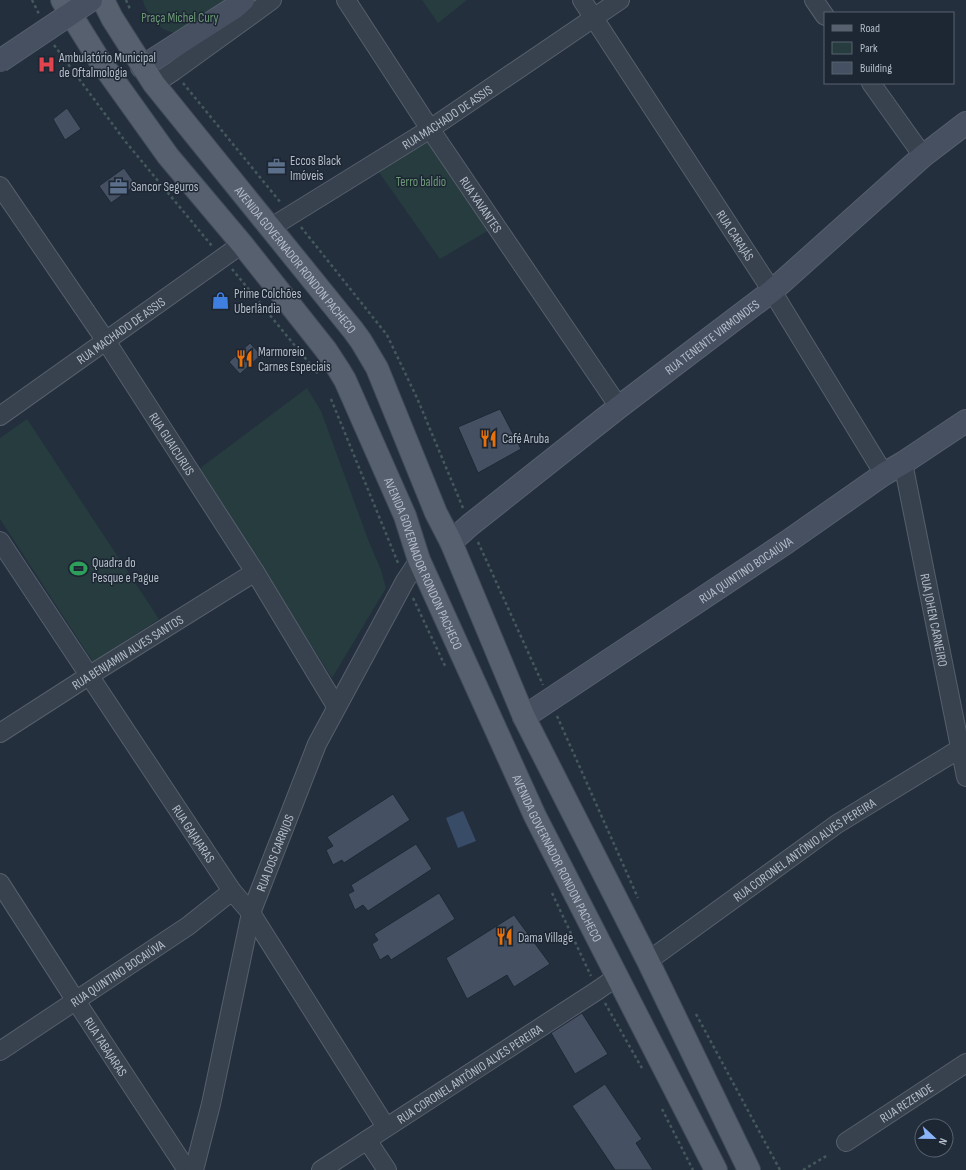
<svg xmlns="http://www.w3.org/2000/svg" width="966" height="1170" font-family="'Sofia Sans Condensed',sans-serif">
	<rect width="100%" height="100%" fill="#242f3e"/>
	<path fill="#263c3f" d="M 143,0 L 239,0 L 181,34 C 176,33 170,32 165,30 C 157,26 144,9 143,0 Z
		M 422,0 L 467,0 L 438,23 Z
		M 427,137 L 489,230 L 440,259 L 376,168 Z
		M 307,388 L 321,411 L 369,542 L 381,570 L 386,588 L 332,678 L 199,469 Z
		M 27,419 L 159,619 L 93,662 L 0,519 L 0,438 Z"/>
	<path fill="#394c67" d="M 463,811 L 476,841 L 458,848 L 446,818 Z"/>
	<path fill="#455162" stroke="#1f2835" d="M 67,108 L 81,129 L 65,140 L 53,119 Z
		M 124,168 L 136,185 L 111,203 L 99,186 Z
		M 250,343 L 261,355 L 240,374 L 229,362 Z
		M 500,409 L 521,449 L 478,473 L 458,427 Z
		M 393,794 L 410,820 L 344,863 L 342,860 L 333,865 L 326,850 L 333,846 L 327,837 Z
		M 416,844 L 432,869 L 368,911 L 363,905 L 355,910 L 348,894 L 354,891 L 351,885 Z
		M 439,893 L 455,919 L 391,960 L 388,955 L 380,960 L 372,944 L 378,940 L 374,934 Z
		M 514,915 L 550,964 L 514,987 L 507,975 L 467,999 L 446,958 Z
		M 582,1013 L 608,1054 L 575,1074 L 551,1033 Z
		M 605,1084 L 642,1139 L 636,1143 L 653,1170 L 615,1170 L 572,1106 Z"/>
	<g fill="none" stroke-linecap="round" stroke-linejoin="round">
		<defs>
			<g id="street">
				<path id="s1" d="M 346,0 L 430,129 L 619,407"/>
				<path id="s2" d="M 582,0 L 772,291 L 884,474"/>
				<path d="M 814,0 L 825,16"/>
				<path d="M 871,83 L 923,156"/>
				<path d="M 154,84 L 174,71 L 272,0"/>
				<path id="s3" d="M 0,186 L 106,341 L 255,572 L 336,706"/>
				<path id="s4" d="M 270,228 L 430,129 L 620,0"/>
				<path id="s5" d="M 0,416 L 242,244"/>
				<path id="s6" d="M 903,463 L 966,777"/>
				<path id="s7" d="M 0,541 L 232,891 L 251,913 L 386,1127"/>
				<path id="s8" d="M 0,733 L 90,675 L 255,572"/>
				<path id="s9" d="M 0,883 L 76,1001 L 187,1170"/>
				<path id="s10" d="M 648,961 L 837,824 L 966,745"/>
				<path id="s11" d="M 0,1051 L 188,926 L 232,891"/>
				<path d="M 367,1140 L 387,1170"/>
				<path id="s12" d="M 846,1142 L 966,1063"/>
				<path id="s13" d="M 194,1170 L 211,1104 L 251,913 L 317,744 L 405,581 L 419,560"/>
				<path id="s14" d="M 321,1170 L 598,990 L 618,976"/>
			</g>
			<g id="secondary">
				<path d="M 142,67 L 234,8 L 243,0"/>
				<path id="s15" d="M 451,542 L 470,525 L 619,407 L 772,291 L 923,156 L 966,123"/>
				<path id="s16" d="M 524,717 L 787,542 L 884,474 L 903,463 L 966,421"/>
			</g>
			<g id="primary">
				<path id="s17" d="M 62,0 L 98,58 L 168,156 L 242,244 L 326,350 L 339,370 L 345,380 L 405,516 L 419,560 L 535,816 L 716,1170"/>
				<path id="s18" d="M 103,0 L 112,18 L 154,84 L 353,330 L 361,341 L 377,368 L 436,513 L 451,542 L 524,717 L 648,961 L 749,1170"/>
			</g>
		</defs>
		<use href="#street" stroke="#565f6c" stroke-width="20"/>
		<use href="#secondary" stroke="#565f6c" stroke-width="24"/>
		<use href="#primary" stroke="#414a57" stroke-width="24"/>
		<path stroke="#44595c" stroke-width="2.5" stroke-dasharray="3 3" stroke-linecap="butt" d="M 32,0 L 39,14
			M 126,0 L 130,9
			M 54,45 L 125,141 L 212,246
			M 183,83 L 281,203
			M 301,227 L 387,335 L 417,398 L 463,508
			M 232,269 L 319,375
			M 331,399 L 398,563
			M 478,542 L 543,685
			M 413,598 L 446,668
			M 557,716 L 638,898
			M 552,893 L 591,976
			M 605,1003 L 643,1070
			M 696,1014 L 780,1170
			M 662,1109 L 693,1170
			M 803,1170 L 828,1155"/>
		<use href="#street" stroke="#38414e" stroke-width="18"/>
		<use href="#secondary" stroke="#465061" stroke-width="22"/>
		<use href="#primary" stroke="#56606e" stroke-width="22"/>
		<defs>
			<path id="secondary-bridge" d="M 0,61 L 91,0"/>
		</defs>
		<use href="#secondary-bridge" stroke="#565f6c" stroke-width="24" stroke-linecap="butt"/>
		<use href="#secondary-bridge" stroke="#465061" stroke-width="22"/>
	</g>
	<defs>
		<symbol id="hospital-bare" viewBox="-9 -9 18 18"><path d="M-5-5h3v3.5h4V-5h3V5h-3V1.5h-4V5h-3Z" fill="#e0444e" stroke="#1d2633" stroke-width="2.5" paint-order="stroke"/></symbol>
		<symbol id="office-bare" viewBox="-9 -9 18 18"><path d="M-6-3h4V-5.5h4V-3h4V5H-6ZM-1-4.5V-3h2v-1.5ZM-6 0V1H6V0Z" fill="#5c6f8a" stroke="#1d2633" stroke-width="2.5" paint-order="stroke"/></symbol>
		<symbol id="shop-bare" viewBox="-9 -9 18 18"><path d="M-5-2.5h2.3a2.7 3.5 0 0 1 5.4 0H5L5.5 6h-11ZM-1.5-2.5h3a1.5 2.3 0 0 0-3 0Z" fill="#3f7fe0" stroke="#1d2633" stroke-width="2.5" paint-order="stroke"/></symbol>
		<symbol id="restaurant-bare" viewBox="-9 -9 18 18"><path d="M-5-6h1v4h1v-4h1v4h1v-4h1v5L-1.5 .5V6h-2V.5L-5-1ZM5-6V6H3V1.5H1.5Q1.5-4 5-6Z" fill="#e8710a" stroke="#1d2633" stroke-width="2.5" paint-order="stroke"/></symbol>
		<symbol id="stadium-bare" viewBox="-9 -9 18 18"><path d="M0-5a6.5 5 0 1 0 0 10a6.5 5 0 1 0 0-10ZM-3.5-1.8h7v3.6h-7Z" fill="#2e9e5b" stroke="#1d2633" stroke-width="2.5" paint-order="stroke"/></symbol>
	</defs>
	<g fill-rule="evenodd">
		<use href="#hospital-bare" x="34" y="52" width="25" height="25"/>
		<use href="#office-bare" x="264" y="154" width="25" height="25"/>
		<use href="#office-bare" x="106" y="174" width="25" height="25"/>
		<use href="#shop-bare" x="208" y="288" width="25" height="25"/>
		<use href="#restaurant-bare" x="232" y="346" width="25" height="25"/>
		<use href="#restaurant-bare" x="476" y="426" width="25" height="25"/>
		<use href="#stadium-bare" x="66" y="556" width="25" height="25"/>
		<use href="#restaurant-bare" x="492" y="924" width="25" height="25"/>
	</g>
	<g text-anchor="middle" stroke-width="3" stroke-linejoin="round" paint-order="stroke">
		<g font-size="13" fill="#6b9a76" stroke="#1d2633">
			<text x="180" y="22">Praça Michel Cury</text>
			<text x="421" y="186">Terro baldio</text>
		</g>
		<g font-size="13" fill="#b4bcc9" stroke="#1d2633" text-anchor="start">
			<text x="59" y="62">Ambulatório Municipal<tspan x="59" dy="15">de Oftalmologia</tspan></text>
			<text x="290" y="165">Eccos Black<tspan x="290" dy="15">Imóveis</tspan></text>
			<text x="131" y="191">Sancor Seguros</text>
			<text x="234" y="298">Prime Colchões<tspan x="234" dy="15">Uberlândia</tspan></text>
			<text x="258" y="356">Marmoreio<tspan x="258" dy="15">Carnes Especiais</tspan></text>
			<text x="502" y="443">Café Aruba</text>
			<text x="92" y="567">Quadra do<tspan x="92" dy="15">Pesque e Pague</tspan></text>
			<text x="518" y="942">Dama Village</text>
		</g>
		<g font-size="13" fill="#b4bcc9" stroke="#1d2633">
			<text dy="5" stroke="none"><textPath href="#s4" startOffset="209">RUA MACHADO DE ASSIS</textPath></text>
			<text dy="5" stroke="none"><textPath href="#s1" startOffset="245">RUA XAVANTES</textPath></text>
			<text dy="5" stroke="none"><textPath href="#s2" startOffset="281">RUA CARAJÁS</textPath></text>
			<text dy="5" stroke="none"><textPath href="#s18" startOffset="324">AVENIDA GOVERNADOR RONDON PACHECO</textPath></text>
			<text dy="5" stroke="none"><textPath href="#s5" startOffset="148">RUA MACHADO DE ASSIS</textPath></text>
			<text dy="5" stroke="none"><textPath href="#s15" startOffset="332">RUA TENENTE VIRMONDES</textPath></text>
			<text dy="5" stroke="none"><textPath href="#s3" startOffset="310">RUA GUAICURUS</textPath></text>
			<text dy="5" stroke="none"><textPath href="#s17" startOffset="674">AVENIDA GOVERNADOR RONDON PACHECO</textPath></text>
			<text dy="5" stroke="none"><textPath href="#s16" startOffset="266">RUA QUINTINO BOCAIÚVA</textPath></text>
			<text dy="5" stroke="none"><textPath href="#s6" startOffset="160">RUA JOHEN CARNEIRO</textPath></text>
			<text dy="5" stroke="none"><textPath href="#s8" startOffset="151">RUA BENJAMIN ALVES SANTOS</textPath></text>
			<text dy="5" stroke="none"><textPath href="#s7" startOffset="351">RUA GAJAJARAS</textPath></text>
			<text dy="5" stroke="none"><textPath href="#s10" startOffset="192">RUA CORONEL ANTÔNIO ALVES PEREIRA</textPath></text>
			<text dy="5" stroke="none"><textPath href="#s13" startOffset="328">RUA DOS CARRIJOS</textPath></text>
			<text dy="5" stroke="none"><textPath href="#s17" startOffset="998">AVENIDA GOVERNADOR RONDON PACHECO</textPath></text>
			<text dy="5" stroke="none"><textPath href="#s11" startOffset="141">RUA QUINTINO BOCAIÚVA</textPath></text>
			<text dy="5" stroke="none"><textPath href="#s9" startOffset="195">RUA TABAJARAS</textPath></text>
			<text dy="5" stroke="none"><textPath href="#s14" startOffset="177">RUA CORONEL ANTÔNIO ALVES PEREIRA</textPath></text>
			<text dy="5" stroke="none"><textPath href="#s12" startOffset="72">RUA REZENDE</textPath></text>
		</g>
	</g>
	<rect x="824" y="12" width="130" height="72" fill="#1d2633" stroke="#59626f"/>
	<rect x="832" y="25" width="20" height="6" fill="#56606e" stroke="#59626f"/>
	<text x="860" y="32" font-size="12" fill="#b4bcc9">Road</text>
	<rect x="832" y="42" width="20" height="12" fill="#263c3f" stroke="#59626f"/>
	<text x="860" y="52" font-size="12" fill="#b4bcc9">Park</text>
	<rect x="832" y="62" width="20" height="12" fill="#455162" stroke="#59626f"/>
	<text x="860" y="72" font-size="12" fill="#b4bcc9">Building</text>
	<g transform="translate(934 1138) rotate(112)"><circle r="19" fill="#1d2633" stroke="#59626f"/>
	<path d="M0-3L7 15L0 10L-7 15Z" fill="#8ab4f8"/>
	<text y="-6" font-size="11" font-weight="bold" text-anchor="middle" fill="#b4bcc9">N</text>
	</g>
</svg>
